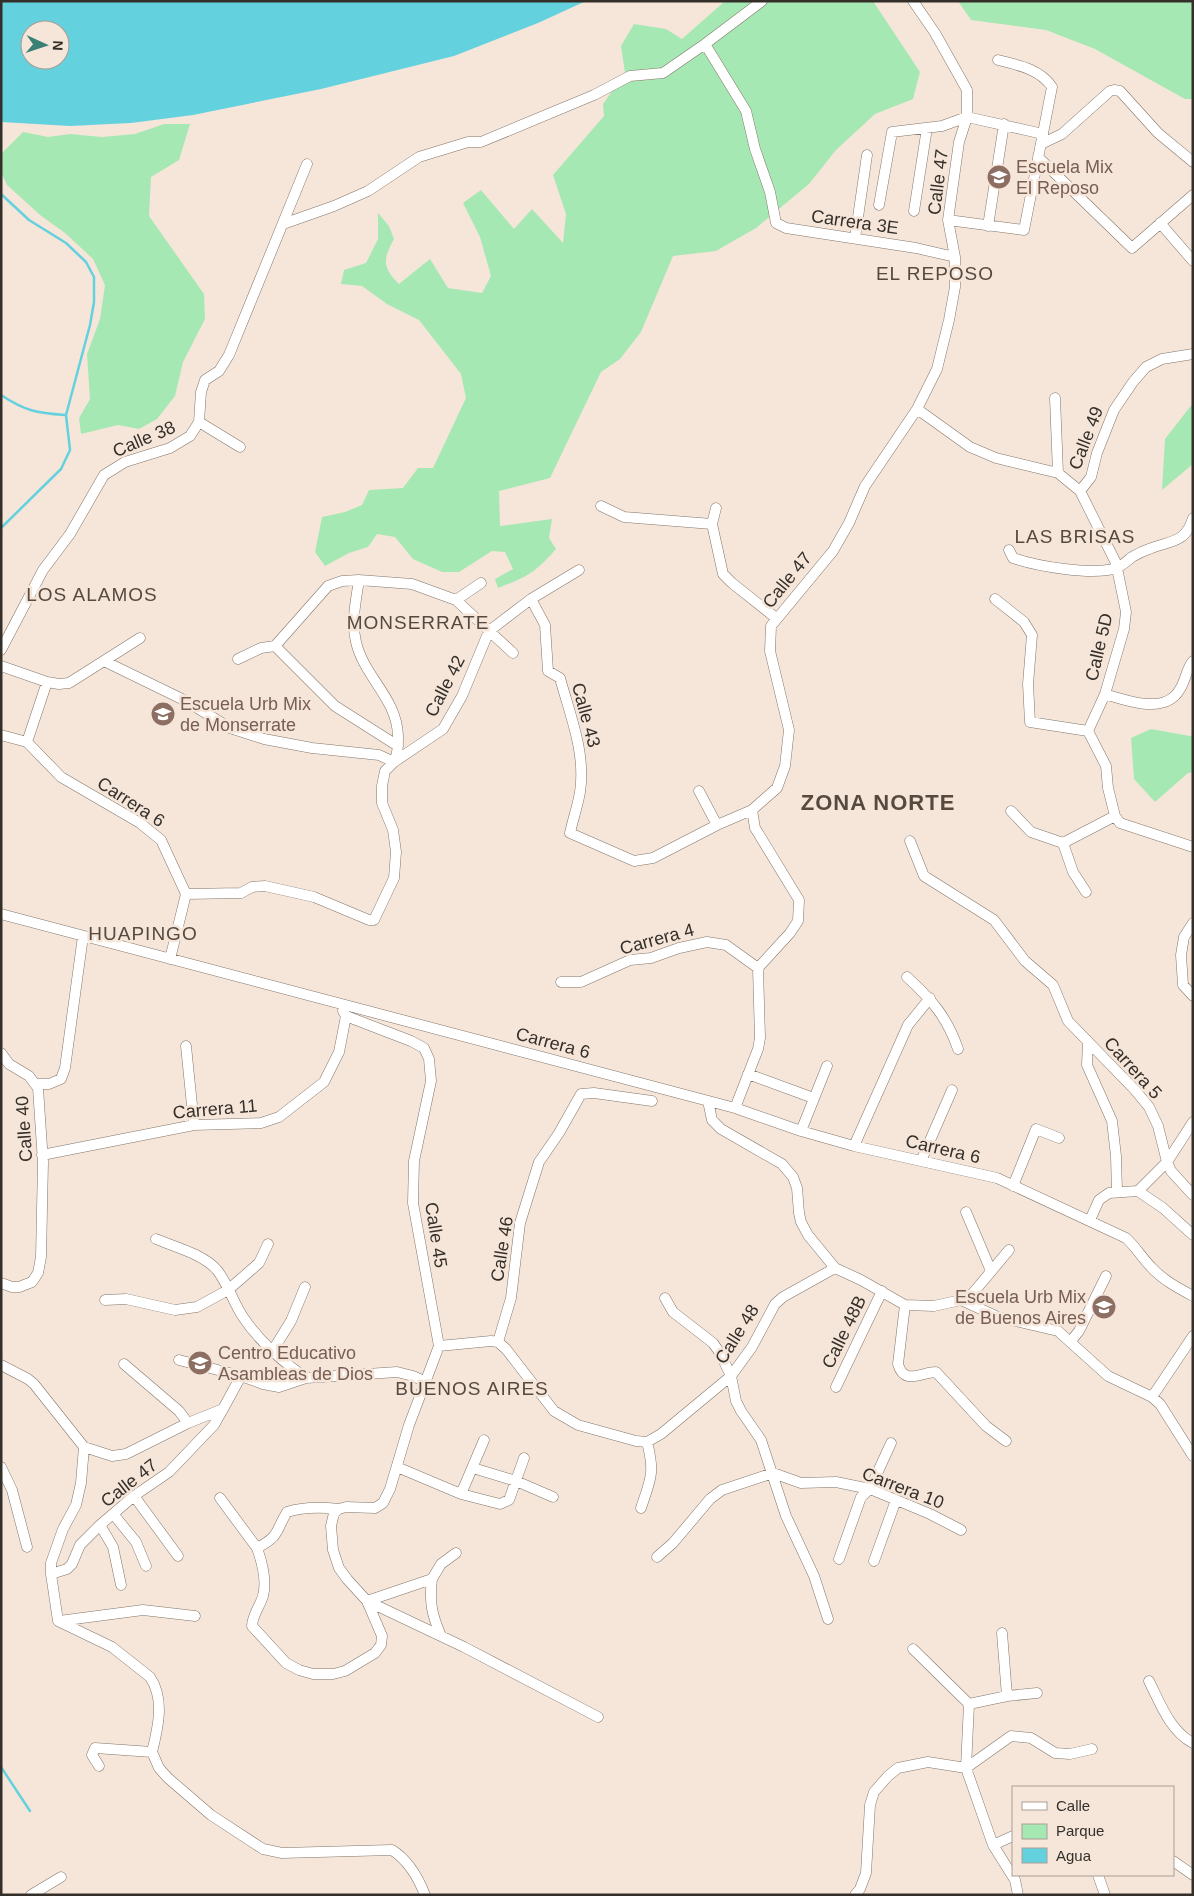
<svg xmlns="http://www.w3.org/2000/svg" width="1194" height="1896" font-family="Arial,sans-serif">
	<rect width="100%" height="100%" fill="#f6e6d9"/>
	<path fill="#a6e8b3" d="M 725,1 L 873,1 L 920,72 L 913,99 L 875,114 L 836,150 L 809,184 L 756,228 L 716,251 L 673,256 L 641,332 L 620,359 L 601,372 L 550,478 L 499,491 L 500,526 L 552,519 L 549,538 L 556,549 C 535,573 527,577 498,588 L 495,579 L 513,569 L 505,552 L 492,551 L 459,572 L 442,572 L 413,559 L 395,537 L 377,534 L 368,547 L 349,553 L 325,566 L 315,552 L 322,517 L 345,512 L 362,505 L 369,490 L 403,488 L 418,468 L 433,468 L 466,398 L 461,374 L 419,320 L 387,304 L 362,286 L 341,284 L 344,270 L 366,263 L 378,239 L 378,213 L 389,226 L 394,239 C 383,259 382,267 399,284 L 430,259 L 448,288 L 482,293 L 491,276 L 480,237 L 463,203 L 481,190 L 514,229 L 532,209 L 563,243 L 566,214 L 553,175 L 604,116 L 603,104 L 625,73 L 621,46 L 634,24 L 666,29 L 682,39 Z
		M 958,1 L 1193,1 L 1193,99 L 1185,99 L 1095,49 L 1046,30 L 971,20 Z
		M 164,124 L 190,124 L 179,160 L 151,177 L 149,216 L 204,294 L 205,319 L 183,362 L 175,396 L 157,419 L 139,429 L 118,425 L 81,434 L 79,418 L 90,399 L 87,354 L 100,319 L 105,285 L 93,259 L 65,233 L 40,215 L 7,185 L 1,172 L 1,154 L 23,132 L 48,137 L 70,134 L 102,137 L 135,134 Z
		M 1193,403 L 1193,464 L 1162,490 L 1165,439 Z
		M 1151,729 L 1190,736 L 1193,735 L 1193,772 L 1188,773 L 1155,802 L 1134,779 L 1131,738 Z"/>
	<path fill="#64d1df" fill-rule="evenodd" d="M 1,1 L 586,1 L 538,23 L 454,56 L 321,89 L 193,115 L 131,123 L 70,126 L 1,122 ZM 30,30 L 60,30 L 60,60 L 30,60 Z"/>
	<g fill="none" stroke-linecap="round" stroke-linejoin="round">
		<path stroke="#64d1df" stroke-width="2.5" d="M 1,194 L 29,220 L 66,243 L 86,262 L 94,277 L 94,302 L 90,325 L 66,415 L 70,450 L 61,469 L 1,528
			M 1,395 C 25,411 37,413 65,415
			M 1,1767 L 30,1811"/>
		<defs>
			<path id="minor" d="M 705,44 L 746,111 L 755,149 L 770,192 L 776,223 L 786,228 L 916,248 L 955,257
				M 1041,144 L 1062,134 L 1110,91 L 1114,90 L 1120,91 L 1158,133 L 1193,162
				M 1038,157 L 1132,248 L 1193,195
				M 879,205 L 892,132 L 942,126 L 967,117 L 1043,134
				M 914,211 L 927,128
				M 948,220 L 1024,230 L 1052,87 C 1040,69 1018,65 998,60
				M 1160,223 L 1193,261
				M 283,224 L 334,206 L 368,191 L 419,157 L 468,142 L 481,142 L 594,95 L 630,76 L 663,73 L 705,44 L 762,1
				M 988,226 L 1004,124
				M 855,238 L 867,155
				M 1055,398 L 1058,473
				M 917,409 L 970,447 L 996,458 L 1058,473 L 1080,491 L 1116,563 L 1126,612 L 1124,629 L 1105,694 L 1088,731
				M 199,422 L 240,447
				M 1080,491 L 1091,477 L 1097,453 L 1114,410 L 1133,382 L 1146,367 L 1162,359 L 1193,354
				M 601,506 L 624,517 L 712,524
				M 716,508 L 712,524 L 723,574 L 732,583 L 776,618
				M 1009,550 L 1013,558 C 1036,566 1093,576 1116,568 C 1122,566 1127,561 1132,557 C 1137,554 1143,551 1149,549 C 1171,540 1185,544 1193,518
				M 531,599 L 545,625 L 548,671 L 560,678 C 570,715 586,753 580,792 C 578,805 573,819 570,833 L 634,861 L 653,858 L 717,825 L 752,810
				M 995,599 L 1024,622 L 1032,635 L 1028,684 L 1030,722 L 1088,731
				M 456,600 L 481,583
				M 275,646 L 335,706 L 398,746
				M 1,650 L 43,570 L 70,534 L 104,475 L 125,462 L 170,448 L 190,436 L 199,422 L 201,392 L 205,380 L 219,371 L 229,355 L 307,164
				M 238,659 L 261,648 L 275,646 L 328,586 L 342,581 L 359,580 L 412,584 L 456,600 L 513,653
				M 104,661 L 186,701 L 230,728 L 264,739 L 312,748 L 379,755 L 394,762 C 398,753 398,746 398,736 C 397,698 364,677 356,642 C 351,622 356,600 359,580
				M 1,666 L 47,682 L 27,742
				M 47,682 L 59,684 L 69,683 L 140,638
				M 1105,694 C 1127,701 1166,715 1180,689 C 1186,680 1186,669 1193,661
				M 1088,731 L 1106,766 L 1108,788 L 1115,816 L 1120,823 L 1193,847
				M 1,735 L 27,742 L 61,777 L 140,823 L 161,840 L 186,894 L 241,893 L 252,887 L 265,886 L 314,897 L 369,920 L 374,920 L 394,878 L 396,852 L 393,830 L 382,803 L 382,786 L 385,771 L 394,762 L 443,729 L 462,696 L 489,631 L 531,599 L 579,570
				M 699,791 L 717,825
				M 1011,811 L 1031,832 L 1063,843
				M 910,841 L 924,876 L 994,920 L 1025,961 L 1053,985 L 1068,1021 L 1135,1090 L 1149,1107 L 1158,1126 L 1167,1162 L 1171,1171 L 1193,1195
				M 1063,843 L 1115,816
				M 1063,843 L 1073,872 L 1086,892
				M 1,914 L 735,1108 L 801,1131 L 854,1146 L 997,1178 L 1126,1238 C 1136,1247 1142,1258 1151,1267 C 1163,1280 1178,1288 1193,1296
				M 1193,923 L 1184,937 L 1181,955 L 1183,985 L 1193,996
				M 170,959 L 186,894
				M 907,977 C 932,1000 947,1017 958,1049
				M 561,982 L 581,982 L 630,960 L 651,958 L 679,948 L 707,942 L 726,945 L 758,968
				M 1088,1042 L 1087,1065 L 1112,1121 L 1116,1156 L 1117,1192
				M 186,1046 L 194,1125
				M 1,1053 L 9,1064 L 29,1076 L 38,1088 L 43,1162 L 41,1257 L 38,1273 L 32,1282 L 19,1287 L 12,1287 L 1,1283
				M 748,1074 L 808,1096
				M 35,1084 L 49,1084 L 61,1079 L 65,1068 L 83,936
				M 708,1101 L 712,1120 L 721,1129 L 782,1164 L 793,1177 L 797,1188 L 799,1213 L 801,1222 L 808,1235 L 835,1268 L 861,1280 L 905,1305 L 934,1306 L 961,1300 L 973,1293 L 1009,1250
				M 735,1108 L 758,1049 L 760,1038 L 758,968 L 790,933 L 798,921 L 799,900 L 755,828 L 752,810 L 777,788 L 785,766 L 789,730 L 770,651 L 771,626 L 833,551 L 849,523 L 865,486 L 917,409 L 937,369 L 949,320 L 955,287 L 955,257 L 948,220 L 959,142 L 967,117 L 967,90 L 935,33 L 913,1
				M 801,1131 L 827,1066
				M 854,1146 L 908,1025 L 930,998
				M 42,1155 L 194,1125 L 261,1123 L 279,1117 L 324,1082 L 339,1052 L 346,1016 L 343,1011
				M 921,1161 L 952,1090
				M 1013,1186 L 1036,1129 L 1059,1138
				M 1138,1191 L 1167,1162 L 1193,1122
				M 966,1212 L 991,1271
				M 1090,1220 L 1099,1200 L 1109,1193 L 1138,1191 L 1163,1208 L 1193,1235
				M 156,1239 C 175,1247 203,1254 217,1270 C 228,1284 233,1302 243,1317 C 259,1341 283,1362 306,1378
				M 665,1298 L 673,1312 L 713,1343 L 720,1353 L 731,1376 L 736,1401 L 741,1411 L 761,1440 L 786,1516 L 814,1576 L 828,1619
				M 105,1300 L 126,1299 L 175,1310 L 197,1307 L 228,1290 L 259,1263 L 268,1244
				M 961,1300 L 998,1317 L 1058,1331 L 1108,1376 L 1152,1397 L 1160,1404 L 1193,1456
				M 905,1305 L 898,1364 C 904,1386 922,1372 936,1372 L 986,1426 L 1006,1441
				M 1071,1341 L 1079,1331 L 1106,1276
				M 498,1342 L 511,1298 L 520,1223 L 539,1162 L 559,1133 L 581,1094 L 594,1093 L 652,1101
				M 439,1346 L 491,1341 L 498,1342 L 506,1349 L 554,1411 L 578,1425 L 636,1441 L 647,1442 L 661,1434 L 731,1376 L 752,1347 L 775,1304 L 783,1297 L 835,1268
				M 273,1350 L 291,1321 L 305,1287
				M 179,1360 L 241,1376 L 263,1384 L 279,1387 L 306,1378 L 397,1372 L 413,1376 L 426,1382
				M 124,1364 L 179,1411 L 188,1423
				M 1,1365 L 28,1379 L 34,1384 L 84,1447 L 81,1483 L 76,1505 L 63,1529 L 51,1563 L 51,1574 L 58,1621 L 112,1647 L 150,1677 C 165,1699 158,1728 152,1752 L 159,1768 L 168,1778 L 211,1815 L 263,1849 L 282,1853 L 392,1850 C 408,1860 418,1877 425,1895
				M 836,1387 L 882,1291
				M 1152,1397 L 1193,1336
				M 84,1447 L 112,1456 L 126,1454 L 188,1423 L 223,1409 L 241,1376
				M 1,1467 L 12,1490 L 27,1547
				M 397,1467 L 461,1494 L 500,1504 L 509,1500 L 524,1458
				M 473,1468 L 516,1481 L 553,1497
				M 461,1494 L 484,1440
				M 134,1496 L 178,1556
				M 220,1498 L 257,1548 C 262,1562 267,1581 263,1596 C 260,1606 252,1616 252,1626 L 286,1663 L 299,1670 L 313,1674 L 333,1674 L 345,1671 L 375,1653 L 381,1645 L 382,1636 L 367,1601 L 347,1579 L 339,1568 L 333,1550 L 331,1526 L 334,1513 L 339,1509 L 346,1507 L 375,1508 L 383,1503 L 390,1489 L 409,1425 L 439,1346 L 413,1203 L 414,1161 L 431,1081 L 429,1059 L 424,1048 L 411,1041 L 346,1016
				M 641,1508 C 651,1478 655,1473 647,1442
				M 114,1515 L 136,1542 L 146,1566
				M 100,1525 L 113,1547 L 121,1585
				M 257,1548 C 280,1536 275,1532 287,1512 C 302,1507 322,1507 339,1509
				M 456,1553 L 441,1564 L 432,1579 L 367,1601 L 464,1647 L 598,1717
				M 657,1557 L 673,1543 L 710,1499 L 722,1490 L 773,1473 L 801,1483 L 836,1482 L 870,1489 L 930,1514 L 961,1530
				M 839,1559 L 861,1497 L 870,1489 L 891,1443
				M 874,1561 L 896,1500
				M 51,1574 L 67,1569 L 72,1564 L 80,1545 L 100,1525 L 134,1496 L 169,1472 L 214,1425 L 223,1409
				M 432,1579 C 429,1602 432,1615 441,1636
				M 59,1621 L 143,1610 L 195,1616
				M 1002,1633 L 1007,1696
				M 913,1649 L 969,1704 L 966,1768 L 993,1845 L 1015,1880 L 1018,1895
				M 1149,1681 C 1160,1703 1170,1731 1193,1743
				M 969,1704 L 1007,1696 L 1037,1693
				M 99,1766 L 92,1755 L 95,1748 L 152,1752
				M 993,1845 L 1013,1836
				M 1173,1861 L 1193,1875
				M 1098,1875 L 1105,1895
				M 31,1895 L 61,1877
				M 855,1895 L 860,1889 L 866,1873 L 870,1805 L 874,1792 L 888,1776 L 898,1768 L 928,1762 L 966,1768 L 1011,1736 L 1031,1738 L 1055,1753 L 1070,1754 L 1092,1749"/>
		</defs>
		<use href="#minor" stroke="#827569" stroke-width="11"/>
		<use href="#minor" stroke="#fff" stroke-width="10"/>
	</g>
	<defs>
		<symbol id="school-disc" viewBox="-11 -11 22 22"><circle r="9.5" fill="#8d6e63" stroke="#f6e6d9"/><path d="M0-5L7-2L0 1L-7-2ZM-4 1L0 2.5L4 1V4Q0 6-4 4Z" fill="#fff"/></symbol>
	</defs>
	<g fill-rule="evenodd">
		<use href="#school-disc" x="985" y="163" width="28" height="28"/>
		<use href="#school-disc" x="149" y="700" width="28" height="28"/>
		<use href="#school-disc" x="1090" y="1293" width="28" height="28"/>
		<use href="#school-disc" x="186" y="1349" width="28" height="28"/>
	</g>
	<g text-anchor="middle" stroke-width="5" stroke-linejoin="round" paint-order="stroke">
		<g font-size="18" fill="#785e54" stroke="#f6e6d9" text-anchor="start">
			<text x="1016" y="173">Escuela Mix<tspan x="1016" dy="21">El Reposo</tspan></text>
			<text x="180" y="710">Escuela Urb Mix<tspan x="180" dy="21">de Monserrate</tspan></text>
			<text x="1086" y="1303" text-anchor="end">Escuela Urb Mix<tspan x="1086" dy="21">de Buenos Aires</tspan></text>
			<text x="218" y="1359">Centro Educativo<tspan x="218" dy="21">Asambleas de Dios</tspan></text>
		</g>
		<g font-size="18" fill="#352f2a" stroke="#f6e6d9">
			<text transform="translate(938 182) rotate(-83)" y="6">Calle 47</text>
			<text transform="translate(855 222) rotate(8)" y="6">Carrera 3E</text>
			<text transform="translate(1086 438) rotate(-69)" y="6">Calle 49</text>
			<text transform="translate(144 439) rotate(-23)" y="6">Calle 38</text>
			<text transform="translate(787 580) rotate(-51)" y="6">Calle 47</text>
			<text transform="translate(1099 647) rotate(-77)" y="6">Calle 5D</text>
			<text transform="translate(445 686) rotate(-63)" y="6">Calle 42</text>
			<text transform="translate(586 715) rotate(75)" y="6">Calle 43</text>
			<text transform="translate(131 802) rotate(33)" y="6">Carrera 6</text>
			<text transform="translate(657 939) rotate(-15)" y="6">Carrera 4</text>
			<text transform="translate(553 1043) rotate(15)" y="6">Carrera 6</text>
			<text transform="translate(1133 1068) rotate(48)" y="6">Carrera 5</text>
			<text transform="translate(215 1109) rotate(-5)" y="6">Carrera 11</text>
			<text transform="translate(24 1129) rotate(-94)" y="6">Calle 40</text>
			<text transform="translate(943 1149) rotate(13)" y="6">Carrera 6</text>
			<text transform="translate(436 1235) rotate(81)" y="6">Calle 45</text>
			<text transform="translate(502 1249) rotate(-81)" y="6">Calle 46</text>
			<text transform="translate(844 1332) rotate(-64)" y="6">Calle 48B</text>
			<text transform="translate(737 1334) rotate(-58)" y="6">Calle 48</text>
			<text transform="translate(129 1483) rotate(-38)" y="6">Calle 47</text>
			<text transform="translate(903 1488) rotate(21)" y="6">Carrera 10</text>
		</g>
		<g font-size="19" letter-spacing="1" fill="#56493f" stroke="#f6e6d9">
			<text x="935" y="280">EL REPOSO</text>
			<text x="1075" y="543">LAS BRISAS</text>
			<text x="92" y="601">LOS ALAMOS</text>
			<text x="418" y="629">MONSERRATE</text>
			<text x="143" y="940">HUAPINGO</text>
			<text x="472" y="1395">BUENOS AIRES</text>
		</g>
		<g font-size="22" font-weight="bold" letter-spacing="1" fill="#56493f" stroke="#f6e6d9">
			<text x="878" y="810">ZONA NORTE</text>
		</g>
	</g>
	<rect width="1194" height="1896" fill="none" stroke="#352f2a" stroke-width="5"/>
	<rect x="1012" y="1786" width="162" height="90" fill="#f6e6d9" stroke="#a99d93"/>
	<rect x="1022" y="1802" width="25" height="8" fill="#ffffff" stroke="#a99d93"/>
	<text x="1056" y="1811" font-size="15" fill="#352f2a">Calle</text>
	<rect x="1022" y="1824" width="25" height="15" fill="#a6e8b3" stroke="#a99d93"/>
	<text x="1056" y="1836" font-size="15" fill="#352f2a">Parque</text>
	<rect x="1022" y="1848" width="25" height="15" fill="#64d1df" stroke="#a99d93"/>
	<text x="1056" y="1861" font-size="15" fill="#352f2a">Agua</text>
	<g transform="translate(45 45) rotate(93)"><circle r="24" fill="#f6e6d9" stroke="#a99d93"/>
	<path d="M0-4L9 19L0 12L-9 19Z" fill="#3b8075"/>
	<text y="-8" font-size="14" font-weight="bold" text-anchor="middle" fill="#352f2a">N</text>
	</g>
</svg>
